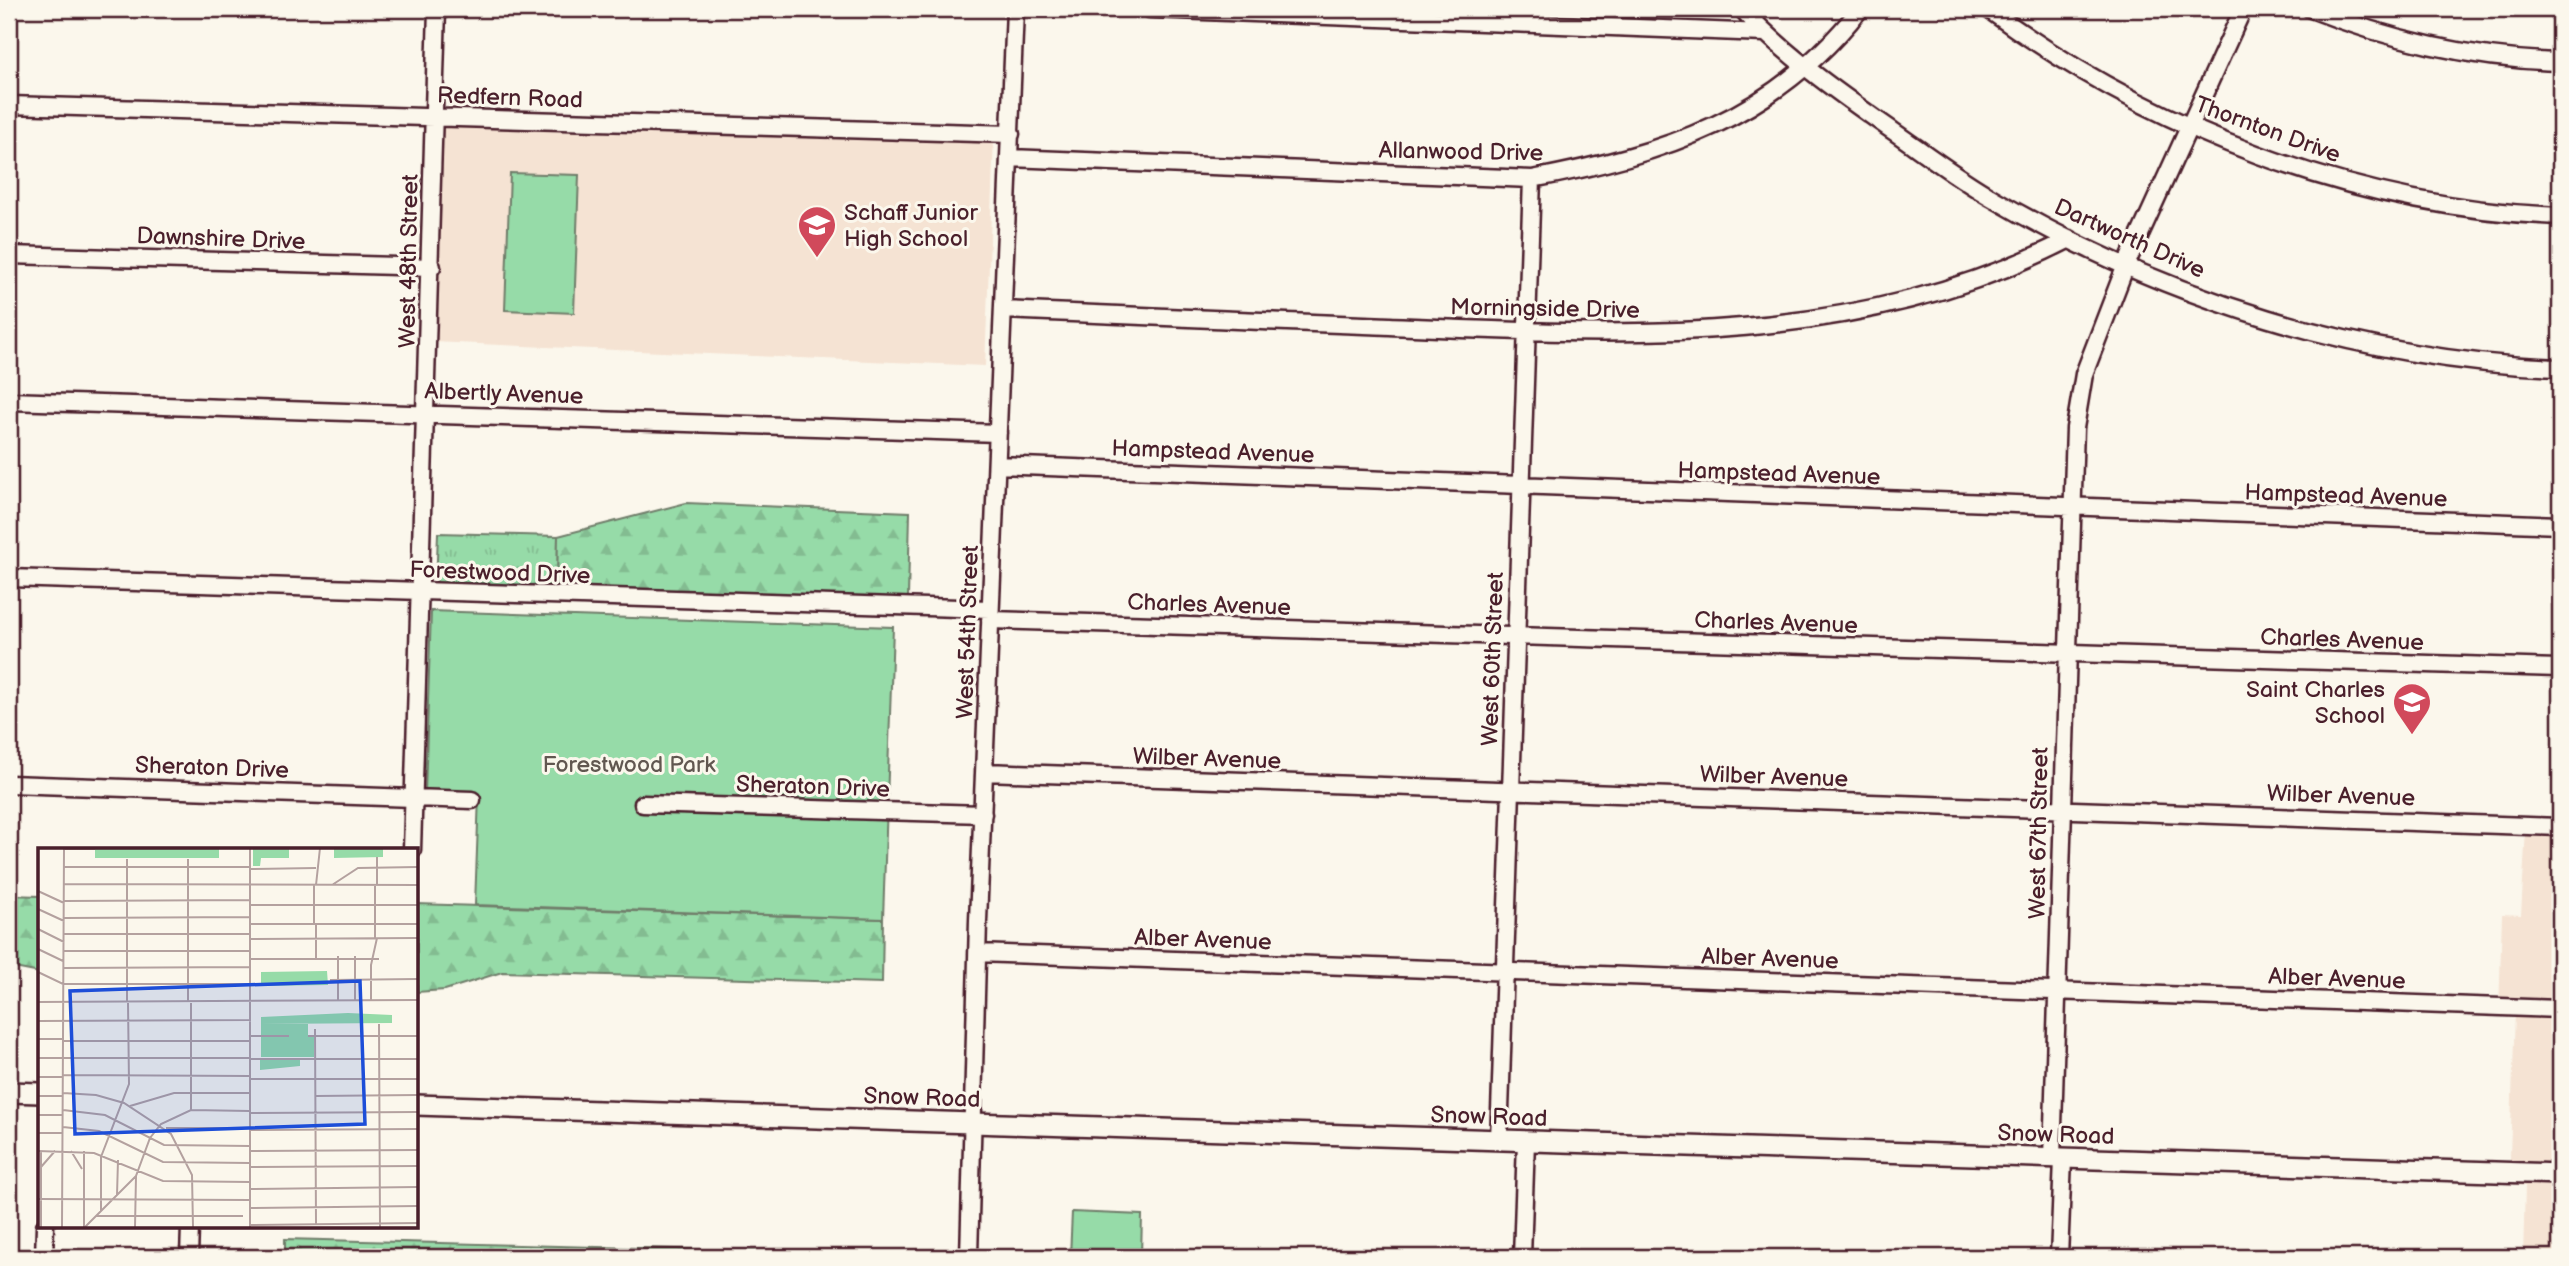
<svg xmlns="http://www.w3.org/2000/svg" width="2569" height="1266" font-family="'Balsamiq Sans',sans-serif">
	<defs>
		<pattern id="grass-tufts" width="24" height="20" patternUnits="userSpaceOnUse" patternTransform="scale(1.75)"><rect width="24" height="20" fill="#96dba8"/><path d="M3 7l-1-3M5 7V3M7 7l1-3M15 17l-1-3M17 17v-4M19 17l1-3" fill="none" stroke="#83bc91"/></pattern>
		<pattern id="forest-firs" width="22" height="20" patternUnits="userSpaceOnUse" patternTransform="scale(1.75)"><rect width="22" height="20" fill="#96dba8"/><path d="M5 1l3.5 6h-7zM16 11l3.5 6h-7z" fill="#83bc91"/></pattern>
	</defs>
	<rect width="100%" height="100%" fill="#fbf7ec"/>
	<filter id="ink" filterUnits="userSpaceOnUse"><feTurbulence type="fractalNoise" baseFrequency=".0143" numOctaves="2"/><feDisplacementMap in="SourceGraphic" scale="14" xChannelSelector="R" yChannelSelector="G"/><feConvolveMatrix kernelMatrix="1 2 1 2 8 2 1 2 1" color-interpolation-filters="sRGB"/></filter>
	<g filter="url(#ink)">
		<path fill="#f5e3d3" d="M 437,123 L 994,138 L 985,366 L 433,342 Z
			M 2560,409 L 2560,675 L 2552,675 Z
			M 2526,829 L 2560,830 L 2560,1257 L 2523,1257 L 2525,1186 L 2509,1184 L 2515,1012 L 2499,1012 L 2502,914 L 2521,915 Z"/>
		<path fill="url(#grass-tufts)" stroke="#707d6a" stroke-width="2" d="M 438,533 L 558,536 L 557,589 L 436,586 Z"/>
		<path fill="url(#forest-firs)" stroke="#707d6a" stroke-width="2" d="M 686,503 L 910,512 L 908,598 L 557,589 L 558,536 Z
			M 9,895 L 40,896 L 40,973 L 9,967 Z
			M 417,904 L 883,919 L 882,983 L 502,972 L 445,990 L 417,992 Z
			M 285,1239 L 874,1254 L 874,1257 L 285,1257 Z"/>
		<path fill="#96dba8" stroke="#707d6a" stroke-width="2" d="M 510,173 L 579,175 L 574,313 L 505,310 Z
			M 431,611 L 893,627 L 883,919 L 475,905 L 479,795 L 425,793 Z
			M 1072,1212 L 1142,1215 L 1141,1257 L 1070,1257 Z"/>
		<g fill="none" stroke-linecap="round" stroke-linejoin="round">
			<defs>
				<path id="minor" d="M 1150,9 L 1765,33
					M 1742,9 C 1787,57 1839,93 1893,131 C 1926,154 1959,179 1994,199 C 2165,299 2363,361 2560,368
					M 1988,9 C 2151,129 2356,209 2560,216
					M 2311,9 C 2390,40 2475,59 2560,62
					M 9,105 L 1011,134
					M 1010,158 L 1532,179 C 1664,154 1775,118 1860,9
					M 9,255 L 432,267
					M 1004,310 C 1133,316 1261,321 1390,326 C 1624,336 1855,349 2070,239
					M 9,401 L 998,433
					M 997,465 L 2560,525
					M 9,578 L 990,609
					M 990,620 L 2560,668
					M 985,772 L 2560,827
					M 9,784 L 472,800
					M 643,804 L 983,814
					M 412,850 L 437,9
					M 978,953 L 2560,1009
					M 1499,1140 L 1532,179
					M 2052,1158 L 2075,428 L 2084,374 L 2126,265 L 2243,9
					M 44,1257 L 45,1226
					M 189,1257 L 190,1226
					M 969,1257 L 978,921 L 1015,9
					M 1522,1257 L 1526,1141
					M 2059,1257 L 2063,1159"/>
				<path id="major" d="M 9,1092 L 40,1093
					M 416,1105 L 2560,1174"/>
			</defs>
			<use href="#minor" stroke="#4a1f2b" stroke-width="21"/>
			<use href="#major" stroke="#4a1f2b" stroke-width="24"/>
			<use href="#minor" stroke="#fbf7ec" stroke-width="16"/>
			<use href="#major" stroke="#fbf7ec" stroke-width="19"/>
		</g>
	</g>
	<defs>
		<symbol id="school-pin" viewBox="-11 -11 22 30"><path d="M0 17L-7.5 6A9.5 9.5 0 1 1 7.5 6Z" fill="#d1495b" stroke="#fbf7ec"/><path d="M0-5L7-2L0 1L-7-2ZM-4 1L0 2.5L4 1V4Q0 6-4 4Z" fill="#fff"/></symbol>
	</defs>
	<g fill-rule="evenodd">
		<use href="#school-pin" x="795" y="203" width="44" height="60"/>
		<use href="#school-pin" x="2390" y="680" width="44" height="60"/>
	</g>
	<g text-anchor="middle" stroke-width="6" stroke-linejoin="round" paint-order="stroke">
		<g font-size="23" fill="#4a1f2b" stroke="#fbf7ec">
			<text transform="translate(510 97) rotate(2)" y="8">Redfern Road</text>
			<text transform="translate(2268 129) rotate(20)" y="8">Thornton Drive</text>
			<text transform="translate(1461 151) rotate(1)" y="8">Allanwood Drive</text>
			<text transform="translate(221 238) rotate(2)" y="8">Dawnshire Drive</text>
			<text transform="translate(2130 238) rotate(24)" y="8">Dartworth Drive</text>
			<text transform="translate(408 261) rotate(-89)" y="8">West 48th Street</text>
			<text transform="translate(1545 308) rotate(1)" y="8">Morningside Drive</text>
			<text transform="translate(504 393) rotate(2)" y="8">Albertly Avenue</text>
			<text transform="translate(1213 451) rotate(2)" y="8">Hampstead Avenue</text>
			<text transform="translate(1779 473) rotate(2)" y="8">Hampstead Avenue</text>
			<text transform="translate(2346 495) rotate(2)" y="8">Hampstead Avenue</text>
			<text transform="translate(500 572) rotate(2)" y="8">Forestwood Drive</text>
			<text transform="translate(1209 604) rotate(2)" y="8">Charles Avenue</text>
			<text transform="translate(1776 622) rotate(2)" y="8">Charles Avenue</text>
			<text transform="translate(967 632) rotate(-88)" y="8">West 54th Street</text>
			<text transform="translate(2342 639) rotate(2)" y="8">Charles Avenue</text>
			<text transform="translate(1492 659) rotate(-88)" y="8">West 60th Street</text>
			<text transform="translate(1207 758) rotate(2)" y="8">Wilber Avenue</text>
			<text transform="translate(212 767) rotate(2)" y="8">Sheraton Drive</text>
			<text transform="translate(1774 776) rotate(2)" y="8">Wilber Avenue</text>
			<text transform="translate(813 786) rotate(2)" y="8">Sheraton Drive</text>
			<text transform="translate(2341 795) rotate(2)" y="8">Wilber Avenue</text>
			<text transform="translate(2038 833) rotate(-89)" y="8">West 67th Street</text>
			<text transform="translate(1203 939) rotate(2)" y="8">Alber Avenue</text>
			<text transform="translate(1770 958) rotate(2)" y="8">Alber Avenue</text>
			<text transform="translate(2337 978) rotate(2)" y="8">Alber Avenue</text>
			<text transform="translate(922 1097) rotate(2)" y="8">Snow Road</text>
			<text transform="translate(1489 1116) rotate(2)" y="8">Snow Road</text>
			<text transform="translate(2056 1134) rotate(2)" y="8">Snow Road</text>
		</g>
		<g font-size="23" fill="#4a1f2b" stroke="#fbf7ec" text-anchor="start">
			<text x="844" y="220">Schaff Junior<tspan x="844" dy="26">High School</tspan></text>
			<text x="2385" y="697" text-anchor="end">Saint Charles<tspan x="2385" dy="26">School</tspan></text>
		</g>
		<g font-size="23" fill="#615750" stroke="#fbf7ec">
			<text x="629" y="772">Forestwood Park</text>
		</g>
	</g>
	<g transform="translate(38 848)">
		<rect width="380" height="380" fill="#fbf7ec"/>
		<path d="M 289,123 L 290,137 L 223,138 L 223,124 ZM 310,165 L 354,167 L 354,175 L 223,176 L 223,169 ZM 222,212 L 262,212 L 262,218 L 222,222 Z" fill="#96dba8"/>
		<path d="M 57,0 L 181,0 L 181,10 L 57,10 ZM 215,0 L 251,0 L 251,10 L 223,10 L 222,18 L 215,18 Z" fill="#96dba8"/>
		<path d="M 296,0 L 345,0 L 345,9 L 296,10 ZM 223,176 L 270,176 L 270,188 L 276,188 L 276,209 L 223,209 Z" fill="#96dba8"/>
		<path fill="none" stroke="#b4a19f" stroke-width="2" d="M 26,1 L 57,1M 339,9 L 339,37M 150,11 L 150,153M 26,19 L 212,19M 212,21 L 278,20M 26,36 L 380,37M 276,37 L 276,75M 278,37 L 282,0M 294,37 L 320,20 L 380,19M 337,37 L 337,90M 0,43 L 26,55M 26,53 L 212,52M 212,57 L 380,57M 0,61 L 26,73M 26,70 L 212,69M 278,75 L 278,111M 212,76 L 380,76M 0,81 L 26,94M 26,86 L 212,86M 212,91 L 380,90M 0,101 L 25,113M 26,103 L 212,103M 300,108 L 300,153M 212,111 L 341,111M 25,120 L 212,119M 0,124 L 25,136 L 212,136M 292,132 L 380,131M 317,153 L 317,108M 333,153 L 333,117 L 339,90M 0,154 L 380,152M 89,154 L 89,11M 0,173 L 213,172M 341,176 L 342,379M 277,181 L 278,376M 213,188 L 251,188M 270,188 L 380,188M 0,191 L 25,191M 25,193 L 212,193M 0,210 L 213,210M 213,211 L 380,211M 25,227 L 212,228M 0,229 L 25,229M 212,231 L 380,231M 25,245 L 58,247 L 86,255 L 133,286 L 154,327 L 155,379M 0,248 L 25,248M 277,248 L 380,247M 92,258 L 136,245 L 212,245M 25,262 L 67,267 L 126,297 L 212,298M 153,262 L 153,153M 212,265 L 380,264M 0,267 L 25,267M 25,279 L 61,283 L 125,314 L 212,315M 128,280 L 212,280M 212,282 L 380,281M 0,285 L 25,285M 0,303 L 56,305 L 125,333 L 212,334M 33,303 L 44,321M 212,303 L 380,302M 3,319 L 17,303M 212,319 L 380,318M 212,341 L 380,339M 79,347 L 80,312M 0,351 L 212,352M 212,360 L 380,358M 63,363 L 63,309 L 91,236 L 90,154M 58,368 L 205,368M 212,377 L 380,375M 3,379 L 3,303M 24,379 L 26,0M 46,379 L 46,303M 47,379 L 98,328M 97,379 L 98,328 L 112,290 L 123,276 L 153,262 L 212,263M 212,379 L 212,0"/>
		<path fill="#1d4ed8" fill-opacity="0.15" stroke="#1d4ed8" stroke-width="3.5" d="M 322,133 L 327,276 L 37,286 L 32,143 Z"/>
		<rect width="380" height="380" fill="none" stroke="#4a1f2b" stroke-width="3.5"/>
	</g>
	<rect width="2569" height="1266" fill="none" stroke="#fbf7ec" stroke-width="35"/>
	<rect x="18" y="18" width="2534" height="1231" fill="none" stroke="#4a1f2b" stroke-width="2.5" filter="url(#ink)"/>
</svg>
